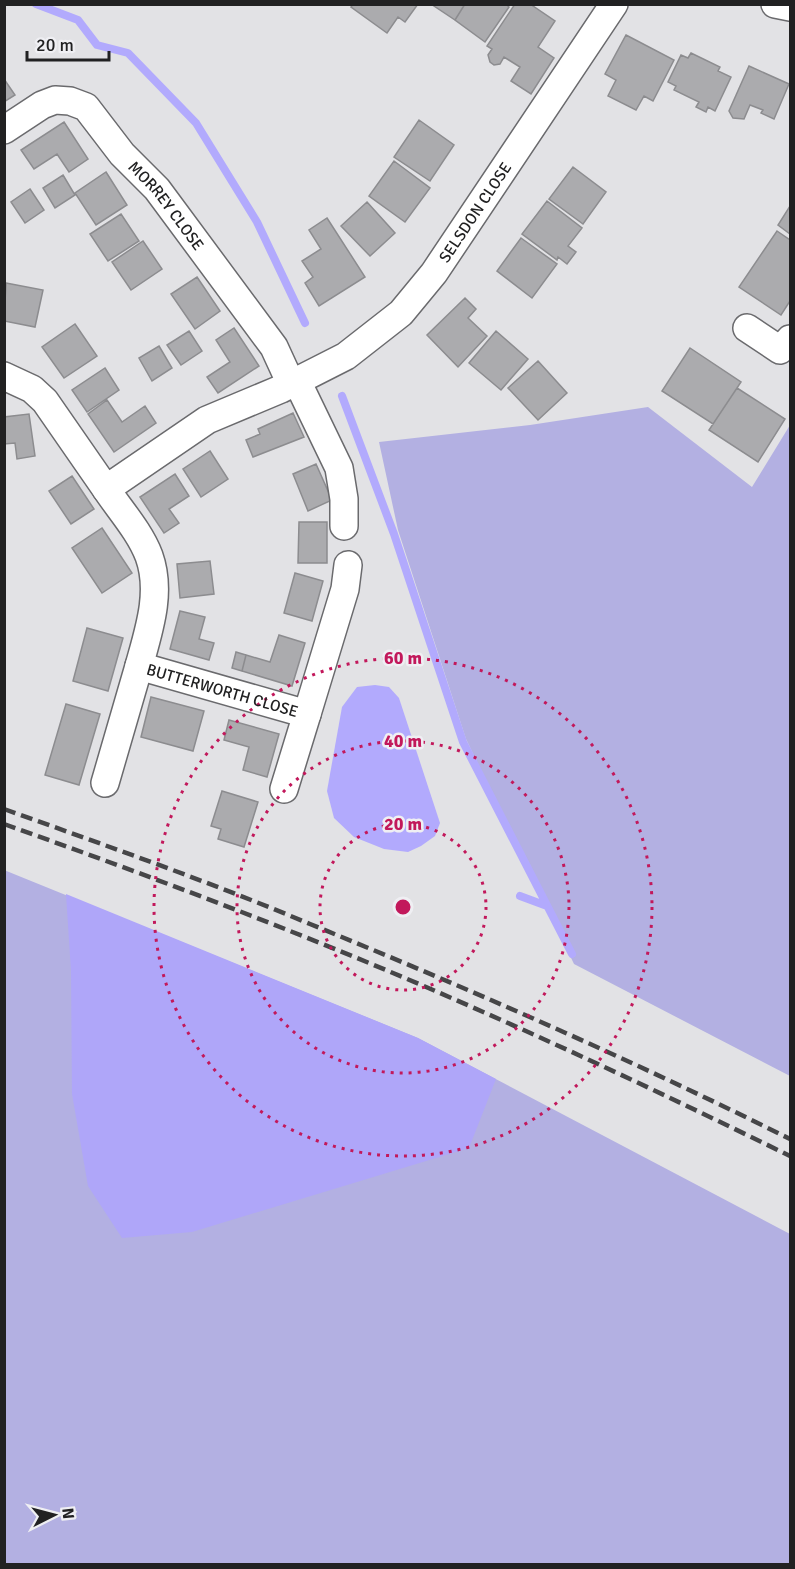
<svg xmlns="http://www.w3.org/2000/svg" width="795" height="1569" font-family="Signika,sans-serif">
	<rect width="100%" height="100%" fill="#e2e2e5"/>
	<path fill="#b3b0e2" d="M 648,407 L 752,487 L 790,425 L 790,1076 L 574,964 L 466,739 L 398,530 L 379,442 L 530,425 Z
		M 4,870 L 418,1038 L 790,1234 L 790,1564 L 5,1564 Z"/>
	<path fill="#afa6f9" d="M 66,894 L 418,1038 L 496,1079 L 469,1148 L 192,1232 L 122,1238 L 88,1186 L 72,1094 L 71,971 Z"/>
	<path fill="#b2aafd" d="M 375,685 L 389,687 L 399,698 L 440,823 L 435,836 L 421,846 L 408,852 L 384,849 L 354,837 L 334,818 L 327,791 L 342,707 L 357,687 Z"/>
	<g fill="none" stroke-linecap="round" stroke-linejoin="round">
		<path stroke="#b2aafd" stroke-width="8" d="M 36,4 L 78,20 L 97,45 L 128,53 L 196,123 L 257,222 L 305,323
			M 342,396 L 394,534 L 463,742 L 572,954
			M 520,896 L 547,906"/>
	</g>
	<path fill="#ababae" stroke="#8c8c8f" stroke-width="1.5" d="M 353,4 L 418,4 L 405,22 L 398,17 L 387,33 L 351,7 Z
		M 431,4 L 465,4 L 455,20 Z
		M 465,4 L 506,4 L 509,7 L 485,42 L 455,20 Z
		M 515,4 L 530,4 L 555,21 L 538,47 L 554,58 L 531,94 L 511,81 L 520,67 L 504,57 L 500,64 L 494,65 L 490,62 L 488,55 L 492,49 L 487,46 Z
		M 626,35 L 674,60 L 653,101 L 644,96 L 636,110 L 608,96 L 616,80 L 605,74 Z
		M 691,53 L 720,67 L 718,71 L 731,77 L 715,111 L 708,107 L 706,112 L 696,107 L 699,102 L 674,90 L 676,86 L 668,82 L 681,55 L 688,58 Z
		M 749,66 L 789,84 L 774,119 L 761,113 L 763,110 L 750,105 L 744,119 L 733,118 L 729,111 Z
		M 4,79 L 15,95 L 4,102 Z
		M 419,120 L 454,145 L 430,181 L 394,157 Z
		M 64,122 L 88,159 L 69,172 L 57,154 L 34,169 L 21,150 Z
		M 394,161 L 430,188 L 405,222 L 369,196 Z
		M 573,167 L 606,192 L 583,224 L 549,199 Z
		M 106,172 L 127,205 L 96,225 L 75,193 Z
		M 63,175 L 75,195 L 55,208 L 43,188 Z
		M 30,189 L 44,210 L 25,223 L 11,202 Z
		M 547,201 L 582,228 L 568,246 L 576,252 L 567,264 L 558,257 L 557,260 L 522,234 Z
		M 367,202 L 395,233 L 370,256 L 341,226 Z
		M 790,206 L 790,234 L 778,225 Z
		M 121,214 L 139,241 L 108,261 L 90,234 Z
		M 327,218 L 365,277 L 319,306 L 305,283 L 313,277 L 302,261 L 321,249 L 309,230 Z
		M 777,231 L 790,240 L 790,301 L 781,315 L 739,287 Z
		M 521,238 L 557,264 L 532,298 L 497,271 Z
		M 143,241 L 162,269 L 131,290 L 112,262 Z
		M 197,277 L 220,311 L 195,329 L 171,294 Z
		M 6,283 L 43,290 L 35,327 L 4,321 Z
		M 465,298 L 476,309 L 468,318 L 487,336 L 458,367 L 427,335 Z
		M 75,324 L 97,356 L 64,378 L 42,347 Z
		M 234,328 L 259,366 L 218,393 L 207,377 L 230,362 L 216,340 Z
		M 189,331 L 202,351 L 181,365 L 167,345 Z
		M 496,331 L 528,359 L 501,390 L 469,363 Z
		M 159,346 L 172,368 L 152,381 L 139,358 Z
		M 690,348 L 741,382 L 713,424 L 662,391 Z
		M 538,361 L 567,393 L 538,420 L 508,388 Z
		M 105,368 L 119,390 L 87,412 L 72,390 Z
		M 737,388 L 785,419 L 758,462 L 709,430 Z
		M 107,400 L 122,422 L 145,406 L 156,423 L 114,452 L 88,414 Z
		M 293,413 L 304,437 L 253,457 L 246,440 L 260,434 L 258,429 Z
		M 29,414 L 35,456 L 17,459 L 15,443 L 4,444 L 4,417 Z
		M 210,451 L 228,479 L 201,497 L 183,469 Z
		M 316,464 L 332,500 L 308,511 L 293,474 Z
		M 175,474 L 189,496 L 169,509 L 179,523 L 164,533 L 140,497 Z
		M 72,476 L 94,509 L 71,524 L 49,491 Z
		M 299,522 L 327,522 L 327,563 L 298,563 Z
		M 102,528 L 132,573 L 102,593 L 72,548 Z
		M 210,561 L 214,594 L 180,598 L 177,564 Z
		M 295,573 L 323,581 L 312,621 L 284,613 Z
		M 180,611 L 205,617 L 199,639 L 214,643 L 209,660 L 170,649 Z
		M 87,628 L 123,638 L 108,691 L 73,681 Z
		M 279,635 L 305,643 L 292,686 L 242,671 L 246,655 L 270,662 Z
		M 236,652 L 246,655 L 242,671 L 232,668 Z
		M 151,697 L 204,711 L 193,751 L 141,737 Z
		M 66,704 L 100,714 L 79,785 L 45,775 Z
		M 229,720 L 279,734 L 267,777 L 243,770 L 249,747 L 224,740 Z
		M 222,791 L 258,802 L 244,847 L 218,839 L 221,829 L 211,826 Z"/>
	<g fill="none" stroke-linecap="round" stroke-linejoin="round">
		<defs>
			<g id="minor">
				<path d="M 775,4 L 790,7"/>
				<path id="s1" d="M 4,130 L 42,105 L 55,100 L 70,101 L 86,107 L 122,154 L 157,189 L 274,347 L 291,384"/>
				<path d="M 747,328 L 780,350 L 790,339"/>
				<path id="s2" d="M 4,376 L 32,389 L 45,401 L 106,489 L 207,420 L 281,389 L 346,356 L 401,313 L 434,273 L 614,4"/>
				<path d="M 297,381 L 339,468 L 344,499 L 344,526"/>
				<path id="s3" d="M 106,489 C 120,510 140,532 149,556 C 162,592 149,630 139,666 L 307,714 L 345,589 L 348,565"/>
				<path d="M 105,783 L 139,666"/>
				<path d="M 284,789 L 307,714"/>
			</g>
		</defs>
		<use href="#minor" stroke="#6a6a6d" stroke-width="30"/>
		<use href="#minor" stroke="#fff" stroke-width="27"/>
		<path stroke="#464648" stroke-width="4.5" stroke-dasharray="12 6" stroke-linecap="butt" d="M 4,809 C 107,846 210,882 310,924 C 472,990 634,1061 790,1139
			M 4,824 C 144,874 283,926 419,984 C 545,1038 668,1096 790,1156"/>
	</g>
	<g fill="none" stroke="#c2185b" stroke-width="3" stroke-dasharray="3 6">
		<circle cx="403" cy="907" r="83"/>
		<circle cx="403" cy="907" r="166"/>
		<circle cx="403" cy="907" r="249"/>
	</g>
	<g text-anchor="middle" stroke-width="5" stroke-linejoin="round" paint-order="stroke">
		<g font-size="16" fill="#212122" stroke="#efeff3">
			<text dy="6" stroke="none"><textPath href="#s1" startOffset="219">MORREY CLOSE</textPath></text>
			<text dy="6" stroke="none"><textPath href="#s2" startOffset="626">SELSDON CLOSE</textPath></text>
			<text dy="6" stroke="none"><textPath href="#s3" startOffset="279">BUTTERWORTH CLOSE</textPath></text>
		</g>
	</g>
	<circle cx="403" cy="907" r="9" fill="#c2185b" stroke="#efeff3" stroke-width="3"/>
	<g font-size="18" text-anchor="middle" font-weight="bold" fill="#c2185b" stroke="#efeff3" stroke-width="5" stroke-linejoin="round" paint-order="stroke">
		<text x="403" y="664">60 m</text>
		<text x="403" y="747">40 m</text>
		<text x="403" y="830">20 m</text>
	</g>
	<rect width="795" height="1569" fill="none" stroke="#212122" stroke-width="12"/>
	<g transform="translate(54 1515) rotate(84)" stroke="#efeff3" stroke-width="4.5" paint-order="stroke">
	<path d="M0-4.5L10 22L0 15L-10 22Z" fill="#212122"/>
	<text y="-9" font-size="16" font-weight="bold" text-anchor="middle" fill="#212122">N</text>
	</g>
	<path d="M27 51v9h82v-9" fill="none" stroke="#212122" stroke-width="3"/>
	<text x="36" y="51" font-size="18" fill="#212122" stroke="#efeff3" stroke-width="4.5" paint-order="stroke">20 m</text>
</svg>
